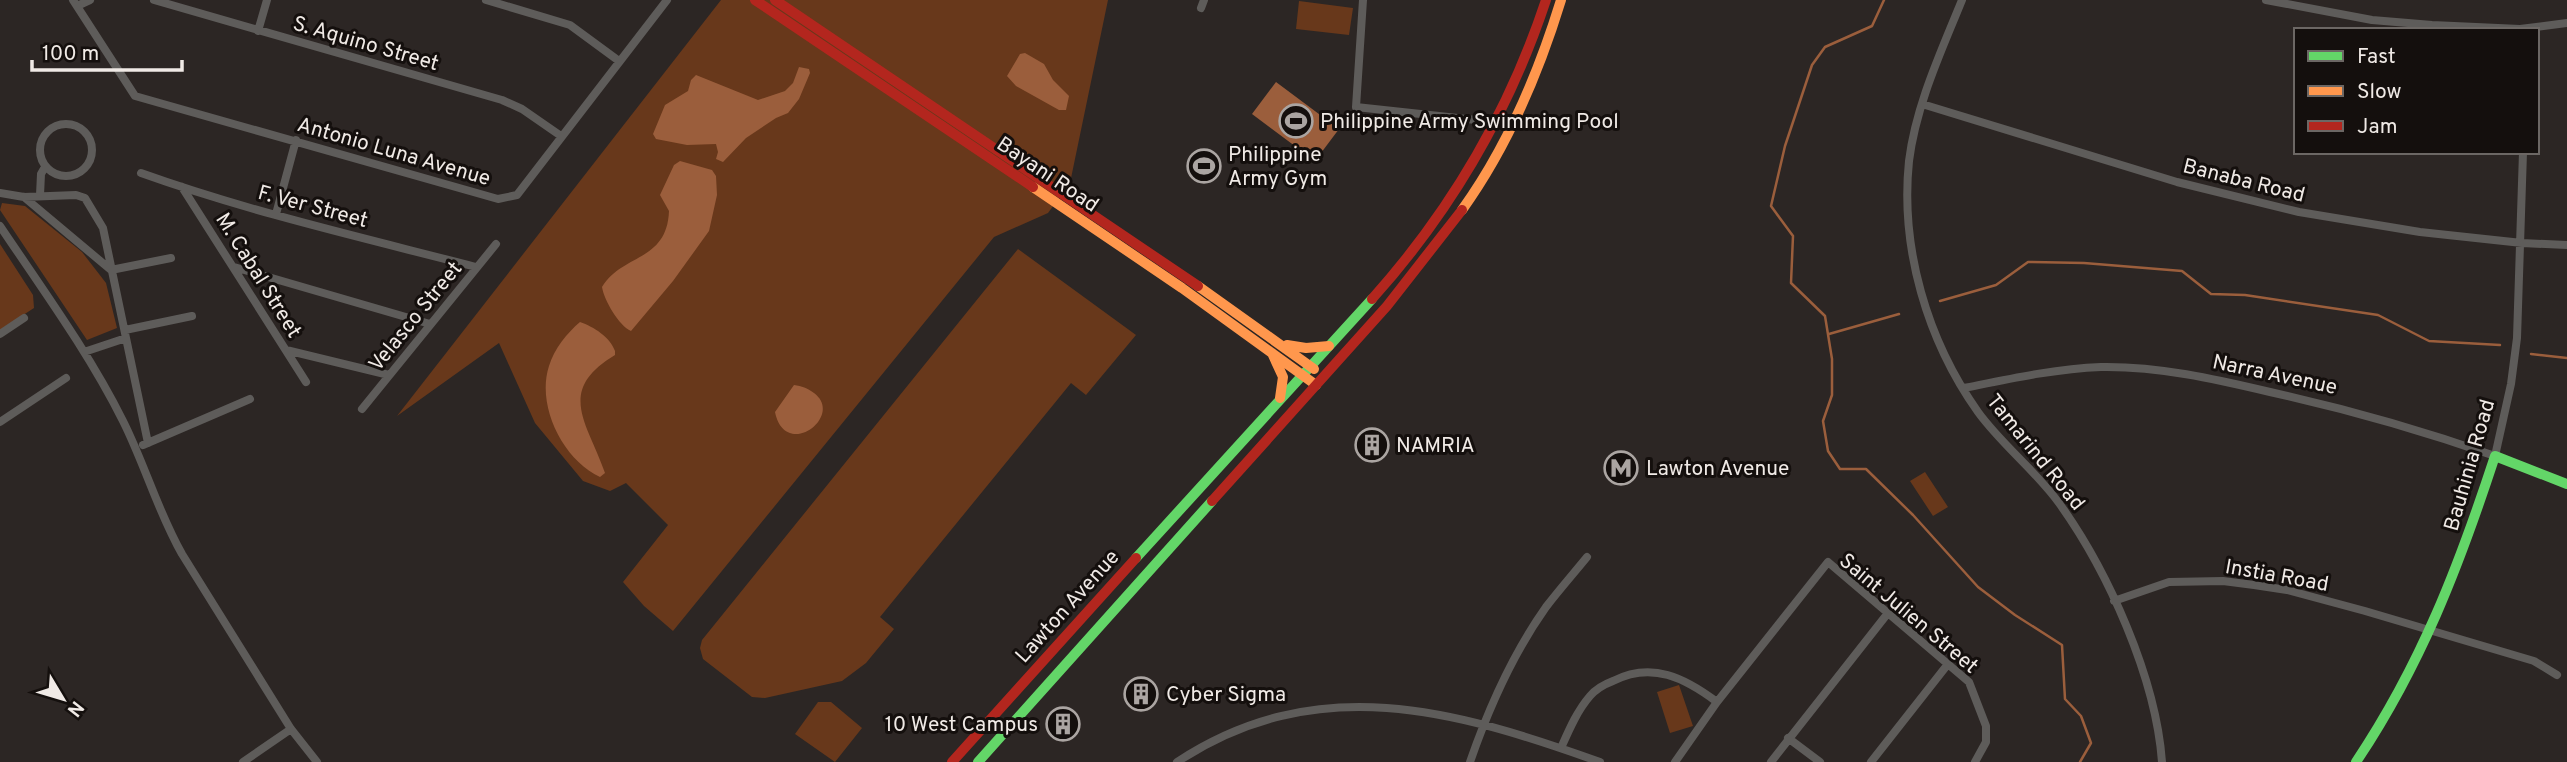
<svg xmlns="http://www.w3.org/2000/svg" width="2567" height="762" font-family="Overpass,sans-serif">
	<rect width="100%" height="100%" fill="#2c2624"/>
	<path fill="#68381b" d="M 721,0 L 1108,0 L 1070,183 L 1048,213 L 994,237 L 673,631 L 644,606 L 623,582 L 668,525 L 626,483 L 610,491 L 583,481 L 535,423 L 499,343 L 397,416 Z
		M 1299,1 L 1353,8 L 1349,35 L 1296,29 Z
		M 2,203 L 25,206 L 82,252 L 106,283 L 117,328 L 87,340 L 0,210 Z
		M 0,244 L 33,295 L 34,308 L 0,330 Z
		M 1018,249 L 1136,335 L 1086,395 L 1071,383 L 880,617 L 894,629 L 866,663 L 842,681 L 765,698 L 752,697 L 703,659 L 700,648 L 702,640 Z
		M 1925,472 L 1948,507 L 1933,516 L 1910,481 Z
		M 1679,685 L 1693,726 L 1670,733 L 1657,692 Z
		M 818,702 L 831,702 L 862,728 L 835,762 L 795,734 Z"/>
	<path fill="#9b5e3c" d="M 1025,53 L 1044,64 L 1053,80 L 1069,96 L 1066,110 L 1059,110 L 1016,86 L 1007,76 L 1020,54 Z
		M 799,67 L 809,69 L 810,73 L 799,99 L 788,113 L 776,118 L 746,138 L 723,162 L 716,159 L 718,152 L 716,144 L 687,145 L 656,139 L 653,134 L 665,105 L 688,91 L 691,80 L 696,75 L 758,100 L 785,91 L 793,83 Z
		M 1276,82 L 1339,129 L 1315,161 L 1252,114 Z
		M 680,161 L 712,170 L 716,176 L 717,195 L 709,231 L 673,281 L 631,331 C 619,326 604,300 602,287 C 623,253 667,262 669,211 L 660,195 L 674,165 Z
		M 580,322 C 594,327 610,337 615,351 L 615,355 C 555,391 588,423 605,473 L 600,477 C 563,460 536,406 549,366 C 554,349 567,333 580,322 Z
		M 794,385 C 802,386 807,388 814,393 C 845,416 785,461 775,412 Z"/>
	<g fill="none" stroke-linecap="round" stroke-linejoin="round">
		<path stroke="#9b5e3c" stroke-width="2.5" d="M 1884,0 L 1872,26 L 1825,47 L 1812,65 L 1785,146 L 1771,206 L 1793,236 L 1791,283 L 1825,316 L 1832,359 L 1832,395 L 1823,421 L 1828,451 L 1840,469 L 1866,469 L 1913,515 L 1978,587 L 2015,615 L 2062,645 L 2065,699 L 2081,716 L 2091,743 L 2080,762
			M 1940,301 L 1996,285 L 2028,262 L 2084,263 L 2182,271 L 2211,294 L 2245,295 L 2378,315 L 2429,341 L 2500,345
			M 1829,334 L 1899,314
			M 2531,354 L 2567,358"/>
		<path stroke="#5e5c5a" stroke-width="8" d="M 73,0 L 135,96 L 498,199 L 517,195 L 667,0
			M 154,0 L 502,100 L 522,109 L 561,136
			M 486,0 L 570,25 L 619,61
			M 1363,0 L 1356,107 L 1476,120 L 1496,125
			M 1962,0 C 1941,52 1916,105 1909,161 C 1900,248 1927,340 1978,412 C 2002,445 2035,470 2059,503 C 2108,571 2156,678 2162,762
			M 2266,0 L 2372,20 L 2432,25 L 2520,29 L 2567,23
			M 77,6 L 90,0
			M 1201,8 L 1204,0
			M 258,31 L 267,0
			M 1922,104 L 2177,182 L 2299,212 L 2420,232 L 2522,243 L 2567,245
			M40 150a26 26 0 1 1 52 0a26 26 0 1 1-52 0Z
			M 141,173 C 250,212 364,238 476,267
			M 182,187 L 306,382
			M 0,193 L 24,197 L 76,195 L 85,198 L 103,228 L 148,443
			M 40,195 L 41,174 L 45,167
			M 24,197 L 111,270 L 171,258
			M 276,214 L 296,140
			M 0,226 C 43,290 89,353 123,421 C 145,465 158,512 182,554 L 291,729 L 317,762
			M 234,267 L 430,324
			M 125,330 L 192,316
			M 0,334 L 24,318
			M 286,350 L 389,375
			M 84,352 L 126,338
			M 1964,388 C 2009,379 2054,369 2101,367 C 2158,366 2215,379 2270,392 C 2347,409 2421,430 2495,456 L 2511,384 L 2517,338 L 2523,152
			M 362,409 L 496,244
			M 0,422 L 66,378
			M 143,445 L 250,399
			M 2114,601 L 2169,582 L 2223,581 L 2254,585 L 2287,590 L 2365,611 L 2534,661 L 2557,675
			M 1788,738 L 1820,762
			M 1561,748 C 1569,730 1577,711 1590,696 C 1596,689 1605,684 1613,681 C 1652,661 1685,678 1717,702
			M 243,762 L 291,729
			M 1177,762 C 1317,670 1455,710 1600,762
			M 1470,762 C 1489,707 1512,655 1546,607 C 1559,590 1574,573 1587,557
			M 1675,762 L 1717,702 L 1828,562 L 1969,682 L 1986,726 L 1986,742 L 1975,762
			M 1771,762 L 1888,613
			M 1871,762 L 1948,664"/>
		<path stroke="#63d668" stroke-width="10" d="M 1136,558 L 1372,299
			M 978,762 L 1212,501
			M 2356,762 C 2421,665 2459,566 2495,456 L 2567,484"/>
		<path stroke="#ff974d" stroke-width="10" d="M 1033,187 L 1182,288 L 1316,385
			M 1462,210 C 1508,146 1538,75 1561,0
			M 1198,286 L 1314,369
			M 1287,345 L 1306,348 L 1329,346
			M 1272,353 L 1283,377 L 1280,398"/>
		<path stroke="#b3261e" stroke-width="10" d="M 755,0 L 1033,187
			M 775,0 L 1198,286
			M 1372,299 C 1451,211 1509,112 1546,0
			M 1212,501 L 1387,306 L 1462,210
			M 952,762 L 1136,558"/>
	</g>
	<defs>
		<symbol id="stadium-ring" viewBox="-11 -11 22 22"><circle r="9.5" fill="#140f0d" stroke="#aba5a2" stroke-width="1.5"/><path d="M0-5a6.5 5 0 1 0 0 10a6.5 5 0 1 0 0-10ZM-3.5-1.8h7v3.6h-7Z" fill="#aba5a2"/></symbol>
		<symbol id="building-ring" viewBox="-11 -11 22 22"><circle r="9.5" fill="#140f0d" stroke="#aba5a2" stroke-width="1.5"/><path d="M-4-6H4V6H1V3H-1V6H-4ZM-2.5-4.3h1.7v1.8h-1.7ZM.8-4.3h1.7v1.8H.8ZM-2.5-1h1.7V.8h-1.7ZM.8-1h1.7V.8H.8Z" fill="#aba5a2"/></symbol>
		<symbol id="metro-ring" viewBox="-11 -11 22 22"><circle r="9.5" fill="#140f0d" stroke="#aba5a2" stroke-width="1.5"/><path d="M-5.5 5V-5H-3L0 0L3-5H5.5V5H3V-.5L0 4L-3-.5V5Z" fill="#aba5a2"/></symbol>
	</defs>
	<g fill-rule="evenodd">
		<use href="#stadium-ring" x="1277" y="102" width="38" height="38"/>
		<use href="#stadium-ring" x="1185" y="147" width="38" height="38"/>
		<use href="#building-ring" x="1353" y="426" width="38" height="38"/>
		<use href="#metro-ring" x="1602" y="449" width="38" height="38"/>
		<use href="#building-ring" x="1122" y="675" width="38" height="38"/>
		<use href="#building-ring" x="1044" y="705" width="38" height="38"/>
	</g>
	<g text-anchor="middle" stroke-width="6" stroke-linejoin="round" paint-order="stroke">
		<g font-size="21" fill="#f0eae6" stroke="#140f0d">
			<text transform="translate(366 43) rotate(16)" y="7">S. Aquino Street</text>
			<text transform="translate(394 151) rotate(16)" y="7">Antonio Luna Avenue</text>
			<text transform="translate(1048 174) rotate(34)" y="7">Bayani Road</text>
			<text transform="translate(2244 180) rotate(14)" y="7">Banaba Road</text>
			<text transform="translate(313 206) rotate(15)" y="7">F. Ver Street</text>
			<text transform="translate(259 275) rotate(58)" y="7">M. Cabal Street</text>
			<text transform="translate(415 316) rotate(-51)" y="7">Velasco Street</text>
			<text transform="translate(2275 374) rotate(12)" y="7">Narra Avenue</text>
			<text transform="translate(2036 452) rotate(51)" y="7">Tamarind Road</text>
			<text transform="translate(2469 465) rotate(-74)" y="7">Bauhinia Road</text>
			<text transform="translate(2277 575) rotate(10)" y="7">Instia Road</text>
			<text transform="translate(1067 606) rotate(-48)" y="7">Lawton Avenue</text>
			<text transform="translate(1909 613) rotate(40)" y="7">Saint Julien Street</text>
		</g>
		<g font-size="21" fill="#f0eae6" stroke="#140f0d" text-anchor="start">
			<text x="1320" y="128">Philippine Army Swimming Pool</text>
			<text x="1228" y="161">Philippine<tspan x="1228" dy="24">Army Gym</tspan></text>
			<text x="1396" y="452">NAMRIA</text>
			<text x="1646" y="475">Lawton Avenue</text>
			<text x="1166" y="701">Cyber Sigma</text>
			<text x="1038" y="731" text-anchor="end">10 West Campus</text>
		</g>
	</g>
	<rect x="2294" y="28" width="245" height="126" fill="#140f0d" stroke="#6c6764" stroke-width="2"/>
	<rect x="2308" y="51" width="35" height="10" fill="#63d668" stroke="#6c6764" stroke-width="2"/>
	<text x="2357" y="63" font-size="21" fill="#f0eae6">Fast</text>
	<rect x="2308" y="86" width="35" height="10" fill="#ff974d" stroke="#6c6764" stroke-width="2"/>
	<text x="2357" y="98" font-size="21" fill="#f0eae6">Slow</text>
	<rect x="2308" y="121" width="35" height="10" fill="#b3261e" stroke="#6c6764" stroke-width="2"/>
	<text x="2357" y="133" font-size="21" fill="#f0eae6">Jam</text>
	<g transform="translate(63 699) rotate(128)" stroke="#140f0d" stroke-width="5" paint-order="stroke">
	<path d="M0-5L12 26L0 18L-12 26Z" fill="#f0eae6"/>
	<text y="-10" font-size="19" font-weight="bold" text-anchor="middle" fill="#f0eae6">N</text>
	</g>
	<path d="M32 60v10h150v-10" fill="none" stroke="#f0eae6" stroke-width="3.5"/>
	<text x="42" y="60" font-size="21" fill="#f0eae6" stroke="#140f0d" stroke-width="5" paint-order="stroke">100 m</text>
</svg>
